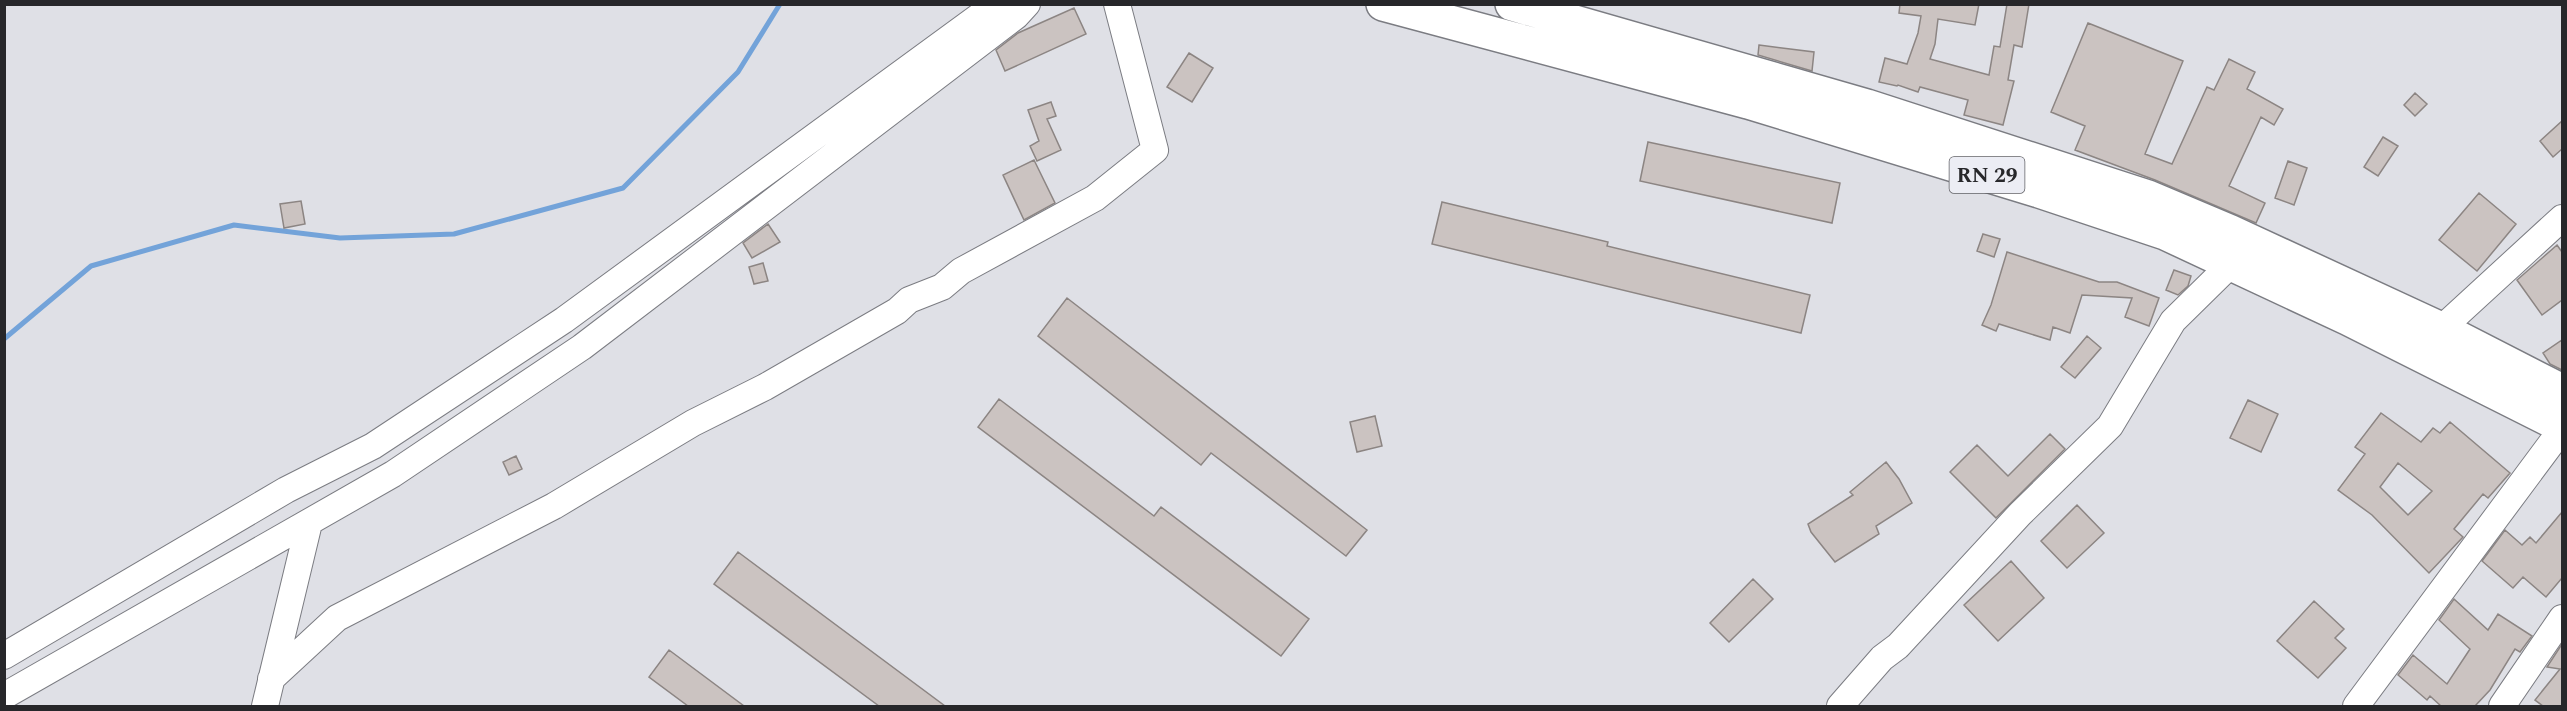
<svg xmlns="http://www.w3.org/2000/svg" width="2567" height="711" font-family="Spectral,serif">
	<rect width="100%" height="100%" fill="#dfe0e6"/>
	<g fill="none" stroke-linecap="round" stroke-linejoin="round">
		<path stroke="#73a3d9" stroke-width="5" d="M 4,339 L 91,266 L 234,225 L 340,238 L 454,234 L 623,188 L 738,72 L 780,4"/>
	</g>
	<path fill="#cbc3c1" stroke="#8c8583" stroke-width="1.5" fill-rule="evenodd" d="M 1900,4 L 1979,4 L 1975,25 L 1938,19 L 1935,44 L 1930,59 L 1989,75 L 1994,46 L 2000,47 L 2007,4 L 2029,4 L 2022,47 L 2014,45 L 2008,80 L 2014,81 L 2003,125 L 1964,115 L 1968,100 L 1920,87 L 1918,92 L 1898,85 L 1897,86 L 1879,82 L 1885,58 L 1907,64 L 1918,33 L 1921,16 L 1899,13 Z
		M 1074,8 L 1086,34 L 1005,71 L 996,50 L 1018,33 Z
		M 2088,23 L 2183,61 L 2145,154 L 2172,164 L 2207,87 L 2214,90 L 2229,59 L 2255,72 L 2247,89 L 2283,109 L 2274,125 L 2261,117 L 2229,186 L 2265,203 L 2256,223 L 2155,180 L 2075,150 L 2085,126 L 2051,112 Z
		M 1759,45 L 1814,52 L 1812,71 L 1758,55 Z
		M 1189,53 L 1213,68 L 1192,102 L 1167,87 Z
		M 2415,93 L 2427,104 L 2415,116 L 2404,105 Z
		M 1051,102 L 1056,116 L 1047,119 L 1061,150 L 1037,161 L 1030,146 L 1039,141 L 1028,110 Z
		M 2562,121 L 2562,149 L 2553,157 L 2540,141 Z
		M 2383,137 L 2398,146 L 2378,176 L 2364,167 Z
		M 1648,142 L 1840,183 L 1832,223 L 1640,181 Z
		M 1034,160 L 1055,203 L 1024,220 L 1003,175 Z
		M 2288,161 L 2307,168 L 2294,205 L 2275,198 Z
		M 2479,193 L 2516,224 L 2477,271 L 2439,240 Z
		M 301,201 L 305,224 L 284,228 L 280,204 Z
		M 1442,202 L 1608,242 L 1607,246 L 1810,295 L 1801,333 L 1432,244 Z
		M 768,224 L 780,242 L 752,258 L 743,243 Z
		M 1983,234 L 2000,239 L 1994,257 L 1977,251 Z
		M 2557,245 L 2562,252 L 2562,300 L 2542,315 L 2517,280 Z
		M 2007,252 L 2099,282 L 2117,282 L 2159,298 L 2149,326 L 2125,317 L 2132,298 L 2082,295 L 2070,333 L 2053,327 L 2050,340 L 1999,324 L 1996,331 L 1982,325 L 1991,305 Z
		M 763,263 L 768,281 L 754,284 L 749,267 Z
		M 2174,270 L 2191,276 L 2188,286 L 2178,295 L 2166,290 Z
		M 1067,298 L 1367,530 L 1346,556 L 1211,453 L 1201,465 L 1038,336 Z
		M 2087,336 L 2101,348 L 2075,378 L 2061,367 Z
		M 2562,340 L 2562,370 L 2550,364 L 2543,353 Z
		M 999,399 L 1154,516 L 1161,507 L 1309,619 L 1281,656 L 978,427 Z
		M 2248,400 L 2278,414 L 2261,452 L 2230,438 Z
		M 2381,413 L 2421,442 L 2433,428 L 2440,433 L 2450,422 L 2510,473 L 2488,498 L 2483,494 L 2454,529 L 2463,537 L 2429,573 L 2372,515 L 2338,490 L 2365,454 L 2355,447 ZM 2398,463 L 2432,491 L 2408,515 L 2380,487 Z
		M 1375,416 L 1382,446 L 1357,452 L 1350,422 Z
		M 2050,434 L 2065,449 L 1996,518 L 1950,472 L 1977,445 L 2008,476 Z
		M 516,456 L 522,469 L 509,475 L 503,462 Z
		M 1886,462 L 1899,479 L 1912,503 L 1876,526 L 1879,534 L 1835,562 L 1811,532 L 1808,524 L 1853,495 L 1850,492 Z
		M 2077,505 L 2104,533 L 2067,568 L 2041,541 Z
		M 2562,512 L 2562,578 L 2546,597 L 2523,577 L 2513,588 L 2482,561 L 2505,530 L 2522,545 L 2530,537 L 2536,543 Z
		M 738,552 L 945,706 L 879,706 L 714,584 Z
		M 2011,561 L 2044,598 L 1998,641 L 1964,605 Z
		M 1753,579 L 1773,599 L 1729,642 L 1710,623 Z
		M 2454,599 L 2488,630 L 2498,614 L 2532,636 L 2520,652 L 2515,649 L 2490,690 L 2475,706 L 2441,706 L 2430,696 L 2427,700 L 2398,675 L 2413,655 L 2447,684 L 2470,649 L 2439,620 Z
		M 2314,601 L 2344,629 L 2335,638 L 2346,648 L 2318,678 L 2277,641 Z
		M 2562,644 L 2562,706 L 2543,706 L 2535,700 L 2560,669 L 2547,667 Z
		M 669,650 L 744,706 L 688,706 L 649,677 Z"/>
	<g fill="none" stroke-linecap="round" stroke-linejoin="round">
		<defs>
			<path id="minor" d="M 2441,329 L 2562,218
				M 4,656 L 286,490 L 373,446 L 564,320 L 996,4
				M 271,679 L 337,618 L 554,506 L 693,423 L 765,387 L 897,311 L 909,300 L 942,287 L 961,271 L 1095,198 L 1155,150 L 1117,4
				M 4,696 L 393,474 L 582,347 L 1016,16 L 1027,4
				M 265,706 L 309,523
				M 1840,706 L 1882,658 L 1898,646 L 2020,514 L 2110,426 L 2173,321 L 2231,264
				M 2356,706 L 2562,429
				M 2502,706 L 2562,618"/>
			<path id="highway" d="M 1383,4 L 1748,102 L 2039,191 L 2165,233 L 2347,318 L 2562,426
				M 1512,4 L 1867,106 L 2148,197 L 2231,232 L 2441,329 L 2562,391"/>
		</defs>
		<use href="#minor" stroke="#7b7c82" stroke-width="28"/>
		<use href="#highway" stroke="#7b7c82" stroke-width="36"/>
		<use href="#minor" stroke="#fff" stroke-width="26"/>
		<use href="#highway" stroke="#fff" stroke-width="33"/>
	</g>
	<g text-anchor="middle" stroke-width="6" stroke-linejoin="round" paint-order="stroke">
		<rect fill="#ecedf4" stroke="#626267" stroke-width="1.5" x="1949.5" y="157" width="75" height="36" rx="4.5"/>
		<g font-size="21" font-weight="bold" fill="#27272a">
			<text x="1987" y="182">RN 29</text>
		</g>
	</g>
	<rect width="2567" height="711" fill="none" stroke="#27272a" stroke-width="12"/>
</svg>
